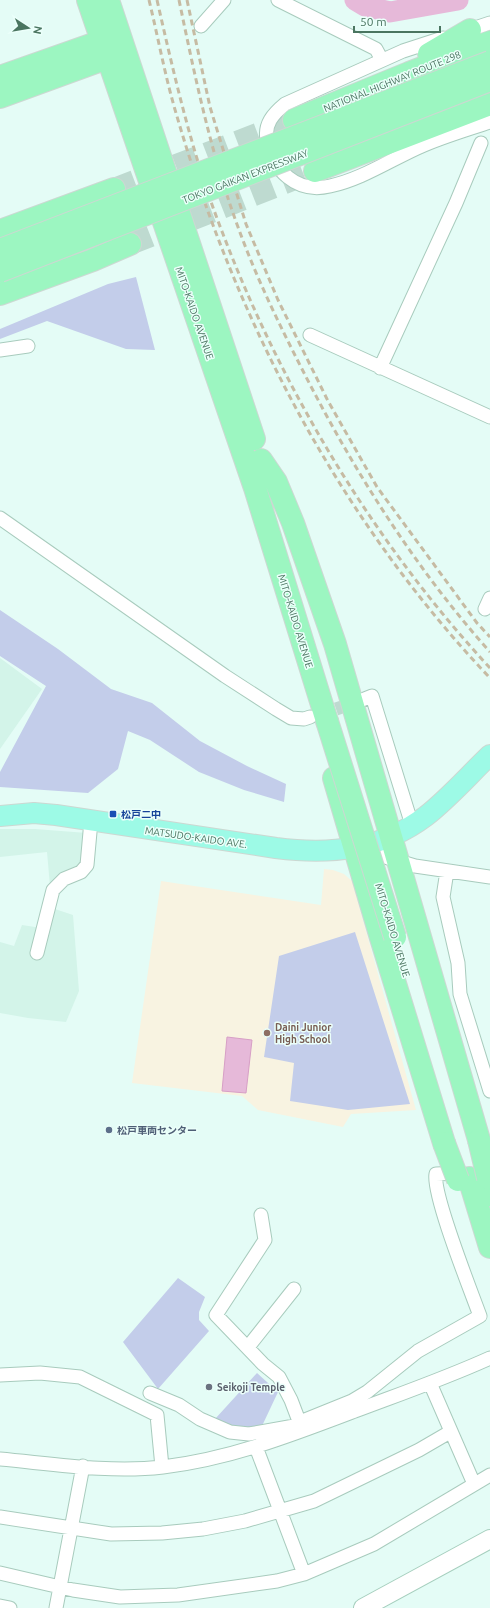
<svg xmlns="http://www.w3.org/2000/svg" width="490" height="1608" font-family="Ubuntu,'Noto Sans JP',sans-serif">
	<rect width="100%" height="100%" fill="#e4fcf6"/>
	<path fill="#d3f4e9" d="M 0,658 L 42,689 L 0,749 Z
		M 0,829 L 35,829 L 87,833 L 86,859 L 50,886 L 47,852 L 0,857 Z
		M 52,908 L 73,915 L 79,991 L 66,1022 L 28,1018 L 0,1013 L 0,942 L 14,946 L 22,925 L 48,929 Z"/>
	<path fill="#f8f3e1" d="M 324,869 L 333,870 L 344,874 L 352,881 L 416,1110 L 351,1114 L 343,1127 L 258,1110 L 242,1096 L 132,1083 L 161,881 L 321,905 Z"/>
	<path fill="#c3cdea" d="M 136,277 L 155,350 L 126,349 L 47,321 L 0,339 L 0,329 L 108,284 Z
		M 0,610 L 58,649 L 111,689 L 152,703 L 200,741 L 247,766 L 286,784 L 284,802 L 244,790 L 199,772 L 150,740 L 128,731 L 118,769 L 88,793 L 0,787 L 0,772 L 46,686 L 0,656 Z
		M 355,932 L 410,1104 L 348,1110 L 290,1101 L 294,1063 L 264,1057 L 279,956 Z
		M 178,1278 L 205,1297 L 199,1312 L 199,1320 L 209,1331 L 158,1389 L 123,1342 Z
		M 257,1373 L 278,1392 L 262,1426 C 240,1430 234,1429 215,1419 Z"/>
	<path fill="#e6b9d9" stroke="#d79fc6" d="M 227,1037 L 252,1040 L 246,1093 L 222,1091 Z"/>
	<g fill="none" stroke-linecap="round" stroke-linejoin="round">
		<path stroke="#e6b9d9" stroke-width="21" d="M 355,0 L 365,6 L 390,12 L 458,0"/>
		<path stroke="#bedad0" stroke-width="13" stroke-dasharray="13 6" stroke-linecap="butt" d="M 318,715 L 357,702"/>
		<path stroke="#bedad0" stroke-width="22" stroke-dasharray="22 11" stroke-linecap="butt" d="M 114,189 L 294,120
			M 130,244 L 315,171"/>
		<defs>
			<path id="street" d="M 278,0 L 376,49 L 382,60
				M 201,26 L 224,0
				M 463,32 L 490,23
				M 443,38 L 403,51 L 285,104 C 273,114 264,124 267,140 C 273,170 296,194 330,186 C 363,179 393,158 424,145 C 445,136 468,129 490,122
				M 310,335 L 490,417
				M 0,350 L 28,346
				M 380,368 L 456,203 L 481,143
				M 0,518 L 225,676 L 276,709 L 291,718 L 304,719 L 310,717
				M 485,609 L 490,598
				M 357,702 L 372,696 L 412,825
				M 365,851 L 415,866 L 490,877
				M 447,871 L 443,897 L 458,963 L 460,994 L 490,1091
				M 37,953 L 53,890 L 64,879 L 81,872 L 87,865 L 91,821
				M 261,1215 L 265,1240 L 216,1315 L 263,1364 L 279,1377 L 291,1400 L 302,1429
				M 248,1347 L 294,1289
				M 0,1375 L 40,1373 L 80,1377 L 157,1415 L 162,1467
				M 430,1383 L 474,1484
				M 150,1393 L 179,1405 L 200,1419 L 230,1432 L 249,1434 L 300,1425
				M 300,1422 L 352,1401 L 367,1392 L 418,1351 L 480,1316 C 471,1291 432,1194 436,1174 L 460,1173
				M 256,1447 L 304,1574
				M 0,1459 C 54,1464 109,1473 163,1467 C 230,1459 292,1435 355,1411 C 400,1394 446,1378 490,1358
				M 0,1517 L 111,1534 L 162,1533 L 203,1529 L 245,1521 L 314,1501 L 419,1450 L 450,1432
				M 0,1573 L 73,1590 L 120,1597 L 178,1595 L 277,1581 L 304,1574 L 374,1544 L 490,1475
				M 0,1606 L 10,1608
				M 56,1608 L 83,1466"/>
			<path id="secondary" d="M 363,1608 L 490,1539"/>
			<path id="primary" d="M 0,816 L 34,813 L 56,815 L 276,848 C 331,855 381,850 426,816 C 449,798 469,775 490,755"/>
			<path id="highway" d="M 88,0 L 255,488 L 327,721
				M 108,0 L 254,439
				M 429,54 L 470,30
				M 0,77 L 102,41 L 117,42
				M 0,97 L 107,58 L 117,48
				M 294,120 L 409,73 L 490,42
				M 315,171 L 490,104
				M 0,231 L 114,189
				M 0,294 L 93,260 L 130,244
				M 261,460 L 276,482 L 293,523 L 335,644 L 479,1140
				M 334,778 L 381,938 L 444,1143
				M 469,1178 L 490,1247
				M 488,1178 L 490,1195"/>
		</defs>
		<use href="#street" stroke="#a8cbbd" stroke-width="15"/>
		<use href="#secondary" stroke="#a6cfbe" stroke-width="20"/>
		<use href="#primary" stroke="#ccd8d2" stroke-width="22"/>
		<use href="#highway" stroke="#ccd8d2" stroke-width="24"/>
		<use href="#street" stroke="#fff" stroke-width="13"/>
		<use href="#secondary" stroke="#fff" stroke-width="18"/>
		<use href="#primary" stroke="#9dfae6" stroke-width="20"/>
		<use href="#highway" stroke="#9cf6c1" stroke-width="22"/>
		<path stroke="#c6bba3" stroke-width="3" stroke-dasharray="6 4" stroke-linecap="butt" d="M 149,0 C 158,37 165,76 176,113 C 236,321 340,520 490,678
			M 157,0 C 175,79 193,158 223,234 C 283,391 375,544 490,668
			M 179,0 C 195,77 211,154 238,227 C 256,277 279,324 303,371 C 354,471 415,568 490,652
			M 187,0 L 210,107 L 246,224 L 278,300 L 328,401 L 377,487 L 477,623 L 490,637"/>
		<defs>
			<path id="highway-bridge" d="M 0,250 L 490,62
				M 0,271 L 490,80
				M 327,721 L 395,937
				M 479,1140 L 488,1178
				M 444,1143 L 458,1180"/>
		</defs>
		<use href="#highway-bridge" stroke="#ccd8d2" stroke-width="24" stroke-linecap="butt"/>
		<use href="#highway-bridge" stroke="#9cf6c1" stroke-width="22"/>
	</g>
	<rect fill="#1a4fb4" stroke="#ebfffa" stroke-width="1.5" x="109" y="810" width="8" height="8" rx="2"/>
	<circle fill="#8d6e63" stroke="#ebfffa" stroke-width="1.5" cx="267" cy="1033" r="4"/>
	<circle fill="#5c6f8a" stroke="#ebfffa" stroke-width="1.5" cx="109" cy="1130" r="4"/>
	<circle fill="#6b7280" stroke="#ebfffa" stroke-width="1.5" cx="209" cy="1387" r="4"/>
	<g text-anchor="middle" stroke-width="3" stroke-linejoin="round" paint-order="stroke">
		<g font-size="10" fill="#4a7560" stroke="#ebfffa">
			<text transform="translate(392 81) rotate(-22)" y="4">NATIONAL HIGHWAY ROUTE 298</text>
			<text transform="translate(245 176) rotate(-21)" y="4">TOKYO GAIKAN EXPRESSWAY</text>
			<text transform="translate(195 313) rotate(71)" y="4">MITO-KAIDO AVENUE</text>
			<text transform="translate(296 621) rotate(73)" y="4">MITO-KAIDO AVENUE</text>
			<text transform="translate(196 837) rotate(8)" y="4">MATSUDO-KAIDO AVE.</text>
			<text transform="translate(393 930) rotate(73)" y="4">MITO-KAIDO AVENUE</text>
		</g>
		<g font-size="10" font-weight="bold" fill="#164399" stroke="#ebfffa" text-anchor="start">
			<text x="121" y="818">松戸二中</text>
		</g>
		<g font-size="10" font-weight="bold" fill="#785e54" stroke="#ebfffa" text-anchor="start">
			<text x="275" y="1031">Daini Junior<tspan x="275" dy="12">High School</tspan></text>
		</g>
		<g font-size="10" font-weight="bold" fill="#4e5e75" stroke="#ebfffa" text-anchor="start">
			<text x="117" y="1134">松戸車両センター</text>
		</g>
		<g font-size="10" font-weight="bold" fill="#5b616d" stroke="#ebfffa" text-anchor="start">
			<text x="217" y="1391">Seikoji Temple</text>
		</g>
	</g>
	<g transform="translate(28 28) rotate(102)" stroke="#ebfffa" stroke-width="3" paint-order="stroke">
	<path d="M0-3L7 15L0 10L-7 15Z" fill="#4a7560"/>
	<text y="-6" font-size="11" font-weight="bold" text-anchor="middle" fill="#4a7560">N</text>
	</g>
	<path d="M354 26v6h86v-6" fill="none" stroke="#4a7560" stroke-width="2"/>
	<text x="360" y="26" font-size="12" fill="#4a7560" stroke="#ebfffa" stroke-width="3" paint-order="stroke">50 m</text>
</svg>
